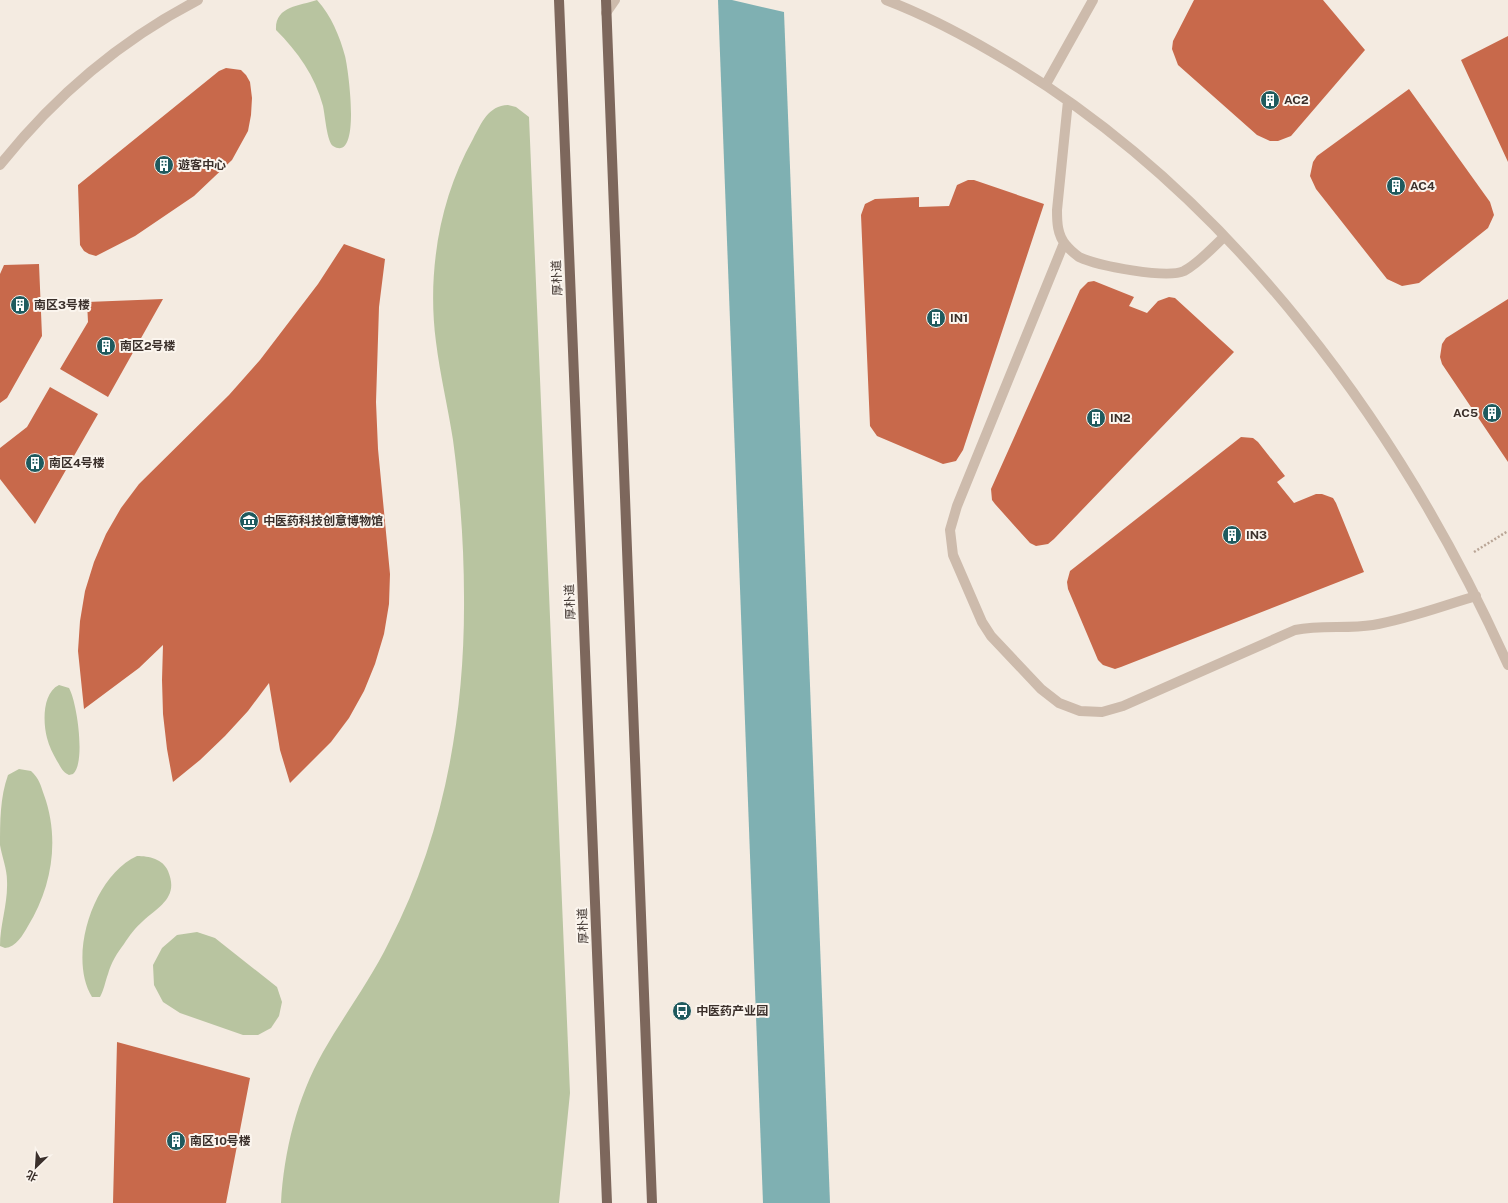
<svg xmlns="http://www.w3.org/2000/svg" width="1508" height="1203" font-family="'Public Sans','Noto Sans SC',sans-serif">
	<rect width="100%" height="100%" fill="#f4ebe1"/>
	<path fill="#b8c4a0" d="M 317,0 C 331,15 340,37 345,56 C 348,67 362,164 333,146 C 327,142 325,115 323,106 C 315,76 298,52 276,30 C 275,6 299,6 317,0 Z
		M 508,105 L 516,107 L 529,117 L 570,1093 L 559,1203 L 281,1203 C 284,1151 297,1098 323,1052 C 344,1015 370,981 389,942 C 444,836 465,716 464,597 C 464,545 460,492 453,440 C 448,407 440,375 436,342 C 427,274 439,199 473,139 C 482,122 488,106 508,105 Z
		M 59,685 L 69,688 C 77,702 86,763 73,774 L 69,775 C 62,772 61,767 57,761 C 53,754 49,746 47,738 C 43,723 42,693 59,685 Z
		M 19,769 L 31,771 C 39,778 41,786 44,795 C 60,839 52,887 28,926 C 23,935 16,947 5,948 L 0,946 C 0,924 8,904 7,881 C 7,869 2,857 0,845 C 0,822 0,797 8,775 Z
		M 137,856 C 149,856 163,859 168,871 C 179,897 160,906 143,921 C 136,927 129,936 124,944 C 117,953 111,963 108,974 C 105,982 104,990 100,997 L 92,997 C 67,956 94,875 137,856 Z
		M 197,932 L 215,938 L 277,987 L 282,1002 L 279,1016 L 271,1028 L 258,1035 L 243,1035 L 180,1013 L 163,1002 L 154,985 L 153,965 L 162,948 L 177,935 Z"/>
	<path fill="#7fb0b2" d="M 718,0 L 732,0 L 784,12 L 830,1203 L 763,1203 Z"/>
	<path fill="#c8694b" d="M 1194,0 L 1323,0 L 1365,50 L 1291,136 L 1278,141 L 1270,141 L 1257,135 L 1178,65 L 1172,49 L 1173,41 Z
		M 1508,36 L 1508,162 L 1461,60 Z
		M 226,68 L 241,70 L 246,75 L 250,82 L 252,98 L 251,115 L 248,131 L 232,160 L 194,196 L 135,236 L 96,256 L 89,254 L 84,251 L 80,245 L 78,185 L 219,71 Z
		M 1409,89 L 1490,202 L 1494,215 L 1488,228 L 1419,283 L 1402,286 L 1387,279 L 1316,189 L 1310,176 L 1313,162 L 1317,156 Z
		M 968,180 L 974,180 L 1044,204 L 963,450 L 956,461 L 943,464 L 877,436 L 870,426 L 861,215 L 865,204 L 875,199 L 919,197 L 919,207 L 949,206 L 957,185 Z
		M 344,244 L 385,259 L 379,307 L 376,402 L 378,449 L 390,574 L 389,604 L 384,634 L 375,664 L 364,691 L 349,718 L 331,742 L 290,783 L 280,750 L 269,683 L 248,711 L 225,736 L 200,760 L 173,782 L 167,749 L 163,714 L 162,680 L 163,645 L 139,668 L 84,709 L 78,651 L 80,621 L 85,591 L 94,562 L 106,534 L 121,508 L 139,484 L 229,395 L 260,360 L 318,284 Z
		M 39,264 L 42,336 L 7,398 L 0,403 L 0,274 L 4,265 Z
		M 1094,281 L 1134,297 L 1129,306 L 1147,313 L 1158,301 L 1169,297 L 1175,298 L 1234,352 L 1054,539 L 1048,544 L 1036,546 L 1030,543 L 995,504 L 992,500 L 991,489 L 1080,290 L 1088,282 Z
		M 163,299 L 108,397 L 60,369 L 88,322 L 87,302 Z
		M 1508,299 L 1508,462 L 1442,364 L 1440,357 L 1442,344 L 1446,338 Z
		M 50,387 L 98,414 L 35,524 L 0,479 L 0,448 L 27,427 Z
		M 1241,437 L 1253,438 L 1258,442 L 1285,476 L 1277,482 L 1294,503 L 1316,494 L 1322,494 L 1333,498 L 1336,503 L 1364,572 L 1121,667 L 1115,669 L 1103,665 L 1098,660 L 1068,589 L 1067,582 L 1070,571 Z
		M 117,1042 L 250,1078 L 226,1203 L 113,1203 Z"/>
	<g fill="none" stroke-linecap="round" stroke-linejoin="round">
		<path stroke="#b9a596" stroke-width="2.5" stroke-dasharray="2 2" stroke-linecap="butt" d="M 1474,552 L 1508,531"/>
		<path stroke="#cdbbac" stroke-width="10" d="M 886,0 C 928,16 969,38 1007,61 C 1232,196 1402,428 1508,665
			M 606,13 L 615,0
			M 1046,84 L 1093,0
			M 1068,101 L 1057,210 C 1057,221 1057,235 1066,245 C 1069,249 1075,254 1079,257 C 1098,266 1167,279 1184,271 C 1199,263 1212,248 1224,237
			M 0,165 C 54,97 121,40 198,0
			M 1064,243 L 957,506 L 950,530 L 953,555 L 982,622 L 991,636 L 1041,689 L 1059,703 L 1080,711 L 1102,712 L 1123,706 L 1295,630 C 1322,625 1347,629 1373,625 C 1408,619 1442,606 1476,596"/>
		<path stroke="#7d675c" stroke-width="10" d="M 559,0 L 607,1203
			M 606,0 L 652,1203"/>
	</g>
	<defs>
		<symbol id="building-disc" viewBox="-11 -11 22 22"><circle r="9.5" fill="#1f5a5e" stroke="#fbf5ee"/><path d="M-4-6H4V6H1V3H-1V6H-4ZM-2.5-4.3h1.7v1.8h-1.7ZM.8-4.3h1.7v1.8H.8ZM-2.5-1h1.7V.8h-1.7ZM.8-1h1.7V.8H.8Z" fill="#fff"/></symbol>
		<symbol id="museum-disc" viewBox="-11 -11 22 22"><circle r="9.5" fill="#1f5a5e" stroke="#fbf5ee"/><path d="M0-6L6-3V-2H-6V-3ZM-5-1h2V3h-2ZM-1-1h2V3h-2ZM3-1h2V3H3ZM-6 4H6V6H-6Z" fill="#fff"/></symbol>
		<symbol id="bus-disc" viewBox="-11 -11 22 22"><circle r="9.5" fill="#1f5a5e" stroke="#fbf5ee"/><path d="M-5-6H5V4H4V6H2V4H-2V6H-4V4H-5ZM-3.5-4V0h7V-4ZM-3.5 1.2v1.5H-2V1.2ZM2 1.2v1.5H3.5V1.2Z" fill="#fff"/></symbol>
	</defs>
	<g fill-rule="evenodd">
		<use href="#building-disc" x="1259" y="89" width="22" height="22"/>
		<use href="#building-disc" x="153" y="154" width="22" height="22"/>
		<use href="#building-disc" x="1385" y="175" width="22" height="22"/>
		<use href="#building-disc" x="9" y="294" width="22" height="22"/>
		<use href="#building-disc" x="925" y="307" width="22" height="22"/>
		<use href="#building-disc" x="95" y="335" width="22" height="22"/>
		<use href="#building-disc" x="1481" y="402" width="22" height="22"/>
		<use href="#building-disc" x="1085" y="407" width="22" height="22"/>
		<use href="#building-disc" x="24" y="452" width="22" height="22"/>
		<use href="#museum-disc" x="238" y="510" width="22" height="22"/>
		<use href="#building-disc" x="1221" y="524" width="22" height="22"/>
		<use href="#bus-disc" x="671" y="1000" width="22" height="22"/>
		<use href="#building-disc" x="165" y="1130" width="22" height="22"/>
	</g>
	<g text-anchor="middle" stroke-width="4" stroke-linejoin="round" paint-order="stroke">
		<g font-size="12" font-weight="bold" fill="#3b302b" stroke="#fbf5ee" text-anchor="start">
			<text x="1284" y="104">AC2</text>
			<text x="178" y="169">遊客中心</text>
			<text x="1410" y="190">AC4</text>
			<text x="34" y="309">南区3号楼</text>
			<text x="950" y="322">IN1</text>
			<text x="120" y="350">南区2号楼</text>
			<text x="1478" y="417" text-anchor="end">AC5</text>
			<text x="1110" y="422">IN2</text>
			<text x="49" y="467">南区4号楼</text>
			<text x="263" y="525">中医药科技创意博物馆</text>
			<text x="1246" y="539">IN3</text>
			<text x="696" y="1015">中医药产业园</text>
			<text x="190" y="1145">南区10号楼</text>
		</g>
		<g font-size="12" fill="#3b302b" stroke="#fbf5ee">
			<text transform="translate(557 278) rotate(-92)" y="4">厚朴道</text>
			<text transform="translate(570 602) rotate(-92)" y="4">厚朴道</text>
			<text transform="translate(583 926) rotate(-92)" y="4">厚朴道</text>
		</g>
	</g>
	<g transform="translate(36 1167) rotate(205)" stroke="#fbf5ee" stroke-width="3" paint-order="stroke">
	<path d="M0-3L7 15L0 10L-7 15Z" fill="#3b302b"/>
	<text y="-6" font-size="11" font-weight="bold" text-anchor="middle" fill="#3b302b">北</text>
	</g>
</svg>
